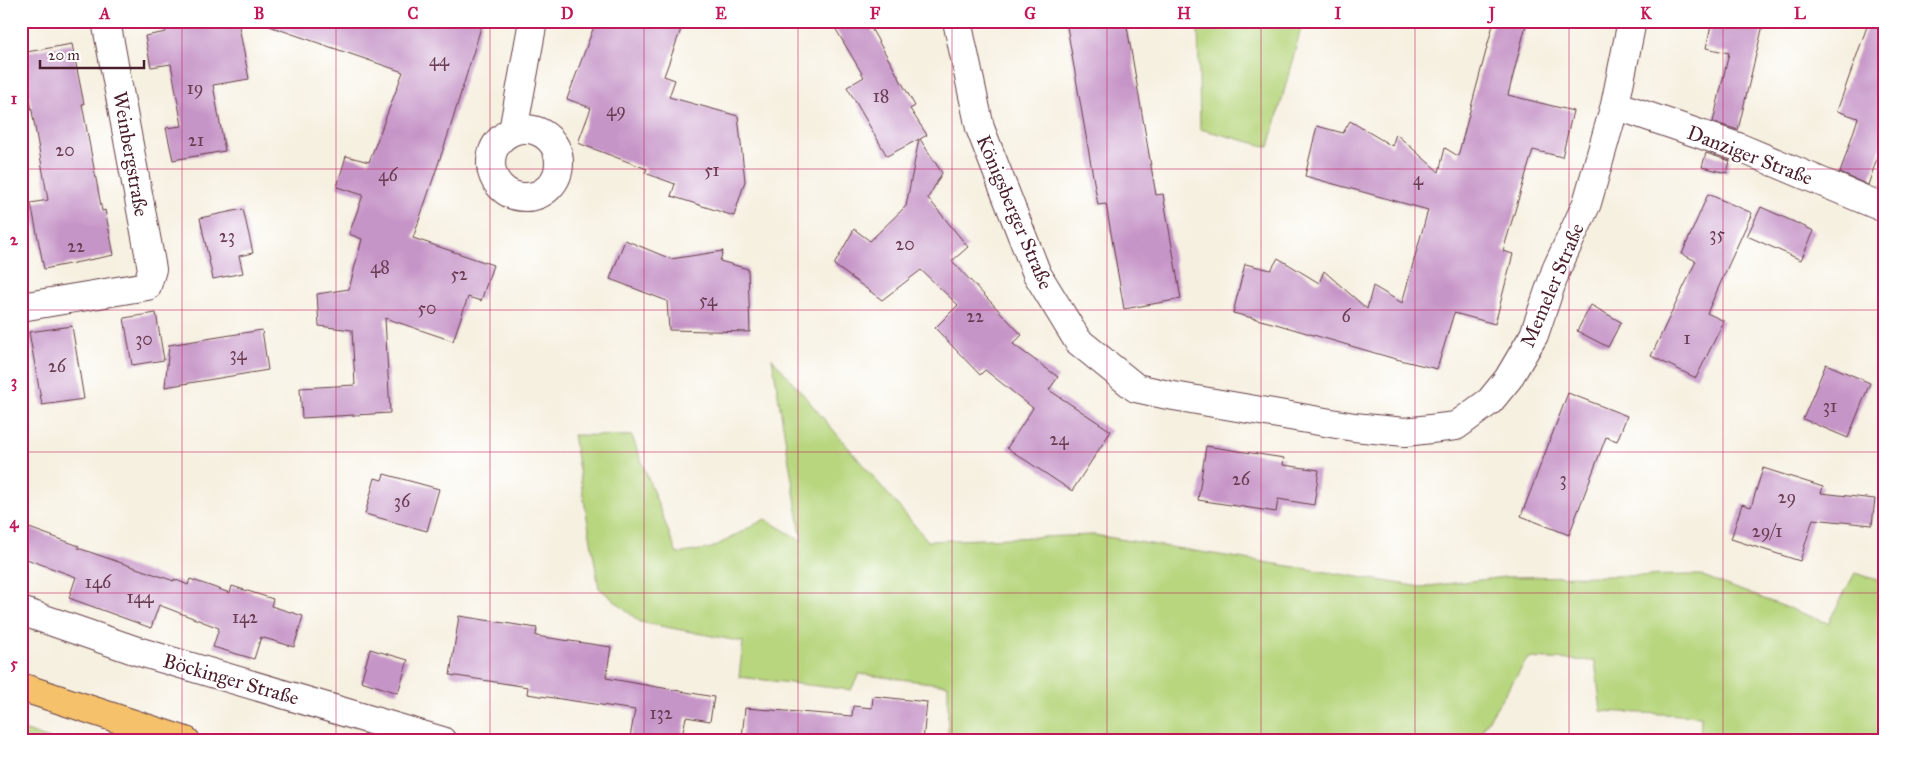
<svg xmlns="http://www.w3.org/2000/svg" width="1905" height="762" font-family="'IM FELL Great Primer',serif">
	<rect width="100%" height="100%" fill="#fff"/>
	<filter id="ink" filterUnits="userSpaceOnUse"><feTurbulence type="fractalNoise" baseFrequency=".02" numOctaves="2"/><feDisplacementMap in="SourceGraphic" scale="10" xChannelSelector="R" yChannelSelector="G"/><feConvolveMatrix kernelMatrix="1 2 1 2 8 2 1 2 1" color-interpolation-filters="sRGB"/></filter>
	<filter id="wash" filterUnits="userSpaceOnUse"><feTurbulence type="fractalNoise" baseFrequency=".0096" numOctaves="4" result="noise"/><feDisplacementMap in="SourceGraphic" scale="20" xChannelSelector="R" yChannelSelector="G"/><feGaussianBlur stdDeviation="1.12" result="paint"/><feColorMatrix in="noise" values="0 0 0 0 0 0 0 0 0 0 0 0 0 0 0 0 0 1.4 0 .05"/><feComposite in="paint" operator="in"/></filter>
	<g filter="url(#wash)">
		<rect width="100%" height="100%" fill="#f6f0e0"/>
		<path fill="#b7d67e" stroke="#807a54" d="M 1198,21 L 1303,21 L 1269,147 L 1200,129 Z
			M 772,358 L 928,541 L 1094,535 L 1421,587 L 1505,577 L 1700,575 L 1828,623 L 1855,573 L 1884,582 L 1884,741 L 1700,741 L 1701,716 L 1601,711 L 1595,661 L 1528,658 L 1475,741 L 1264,741 L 1212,738 L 1211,741 L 1034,741 L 948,736 L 948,685 L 859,674 L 851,690 L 739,677 L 743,642 L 640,622 L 599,588 L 573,435 L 632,436 L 677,554 L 712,548 L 765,519 L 802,541 Z
			M 21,729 L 55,741 L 21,741 Z"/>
		<g id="blocks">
			<path fill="#c695c7" d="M 164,21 L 238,21 L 249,79 L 213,85 L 225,151 L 173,160 L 166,128 L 182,126 L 171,64 L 151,67 L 145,36 L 166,32 Z
				M 270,21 L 483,21 L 448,135 L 413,238 L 493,265 L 481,301 L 468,297 L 453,341 L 385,318 L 390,413 L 302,418 L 300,388 L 355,385 L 352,330 L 319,326 L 317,294 L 349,289 L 362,239 L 349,234 L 363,195 L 337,187 L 346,156 L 369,162 L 403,72 L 269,26 Z
				M 596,21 L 684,21 L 664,76 L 675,80 L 669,97 L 738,116 L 745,181 L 734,216 L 671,196 L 675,184 L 645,173 L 647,169 L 578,143 L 591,108 L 567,99 Z
				M 831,21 L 867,21 L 915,106 L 910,109 L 927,135 L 920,139 L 942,173 L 928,198 L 968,247 L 952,261 L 1022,335 L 1013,344 L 1058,377 L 1049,390 L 1111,431 L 1072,491 L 1007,448 L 1033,408 L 985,370 L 980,375 L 935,328 L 958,305 L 921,270 L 882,300 L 834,265 L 854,229 L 870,241 L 906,206 L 919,139 L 887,156 L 847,87 L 864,77 Z
				M 1066,21 L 1126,21 L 1156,195 L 1163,194 L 1181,299 L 1124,309 L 1106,204 L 1098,205 Z
				M 1494,21 L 1527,21 L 1508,95 L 1573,111 L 1562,157 L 1533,150 L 1503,251 L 1513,254 L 1495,324 L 1454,313 L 1437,369 L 1392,358 L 1276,324 L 1233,313 L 1245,264 L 1271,270 L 1278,258 L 1319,283 L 1324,271 L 1367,309 L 1373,286 L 1402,303 L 1428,210 L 1305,176 L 1317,126 L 1343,133 L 1350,121 L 1392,146 L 1396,134 L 1439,172 L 1445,148 L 1458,156 Z
				M 1712,21 L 1764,21 L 1738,130 L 1713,122 L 1729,53 L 1706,48 Z
				M 1869,21 L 1884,21 L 1884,138 L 1868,185 L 1840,173 L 1858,118 L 1837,111 Z
				M 72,44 L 84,104 L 82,104 L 102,211 L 105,210 L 114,255 L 44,269 L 31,203 L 48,200 L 29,94 L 21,96 L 21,53 Z
				M 1706,153 L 1730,161 L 1727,173 L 1702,167 Z
				M 1708,194 L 1752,213 L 1707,313 L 1724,321 L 1696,378 L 1651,356 L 1696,261 L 1682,254 Z
				M 1761,207 L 1814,231 L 1801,260 L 1747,236 Z
				M 243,209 L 253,253 L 239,256 L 243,273 L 213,279 L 200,218 Z
				M 625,240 L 671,259 L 723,251 L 720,261 L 748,269 L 750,332 L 669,330 L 667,301 L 610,279 Z
				M 1591,305 L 1621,322 L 1608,347 L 1577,331 Z
				M 156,313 L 164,360 L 132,365 L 124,318 Z
				M 72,326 L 84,399 L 42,405 L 29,332 Z
				M 262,330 L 268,370 L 165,387 L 169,345 Z
				M 1826,364 L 1870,383 L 1848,438 L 1803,419 Z
				M 1568,393 L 1627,416 L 1617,441 L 1606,437 L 1569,535 L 1521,516 Z
				M 1206,446 L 1284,458 L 1283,465 L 1319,470 L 1314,505 L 1278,499 L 1276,512 L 1198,500 Z
				M 1763,468 L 1823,487 L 1821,493 L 1875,499 L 1872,525 L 1813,519 L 1800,561 L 1731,539 L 1742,504 L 1751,507 Z
				M 384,474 L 439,489 L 427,531 L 365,514 L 375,478 L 382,480 Z
				M 21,525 L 79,546 L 78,548 L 174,581 L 174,579 L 188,585 L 190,579 L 230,593 L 232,586 L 273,599 L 271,606 L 303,616 L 294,647 L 261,637 L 254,659 L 213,647 L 219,628 L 159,605 L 151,628 L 69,598 L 76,577 L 21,557 Z
				M 459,616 L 537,628 L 536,636 L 611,647 L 606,678 L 714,697 L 710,721 L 686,717 L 681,741 L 661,741 L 630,737 L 635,710 L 527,694 L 528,687 L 450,675 Z
				M 370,649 L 408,660 L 398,693 L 361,681 Z
				M 873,696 L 927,702 L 923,741 L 766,741 L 742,738 L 745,708 L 852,716 L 853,706 L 872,708 Z"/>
		</g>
	</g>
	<g filter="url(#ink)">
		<use href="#blocks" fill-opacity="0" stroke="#643e46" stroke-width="1"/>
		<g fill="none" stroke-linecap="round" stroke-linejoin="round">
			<defs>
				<path id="minor" d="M 957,21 L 980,128 L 1037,274 L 1078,341 L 1136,388 L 1168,395 L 1354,427 L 1405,432 L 1456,426 L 1490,401 L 1508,379 L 1534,335 L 1556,270 L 1587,203 L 1615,105 L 1632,21
					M 1615,105 L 1738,147 L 1884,208
					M491 163a34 34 0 1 1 68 0a34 34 0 1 1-68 0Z
					M 513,131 L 533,21
					M 21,307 L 147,286 L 152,269 L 106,21
					M 21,611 L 137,651 L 442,741"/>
				<path id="major" d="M 21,687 L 186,741"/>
			</defs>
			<use href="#minor" stroke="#643e46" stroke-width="30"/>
			<use href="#major" stroke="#643e46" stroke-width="30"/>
			<use href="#minor" stroke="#fff" stroke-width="28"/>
			<use href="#major" stroke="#f5c16b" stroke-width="28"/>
		</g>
	</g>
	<path fill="none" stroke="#c2185b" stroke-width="1" stroke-opacity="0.55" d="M 182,21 L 182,741M 336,21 L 336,741M 490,21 L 490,741M 644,21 L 644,741M 798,21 L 798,741M 952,21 L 952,741M 1107,21 L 1107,741M 1261,21 L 1261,741M 1415,21 L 1415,741M 1569,21 L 1569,741M 1723,21 L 1723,741M 21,169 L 1884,169M 21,310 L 1884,310M 21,452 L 1884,452M 21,593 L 1884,593"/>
	<g text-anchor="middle" stroke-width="4.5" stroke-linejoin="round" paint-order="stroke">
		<g font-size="18" fill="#693c52">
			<text x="439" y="66">44</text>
			<text x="195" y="94">19</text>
			<text x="881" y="102">18</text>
			<text x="616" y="116">49</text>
			<text x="196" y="146">21</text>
			<text x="65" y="156">20</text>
			<text x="712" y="176">51</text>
			<text x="388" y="181">46</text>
			<text x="1418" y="185">4</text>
			<text x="1717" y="240">35</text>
			<text x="227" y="242">23</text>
			<text x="905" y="250">20</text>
			<text x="76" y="252">22</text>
			<text x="380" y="273">48</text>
			<text x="459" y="280">52</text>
			<text x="708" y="306">54</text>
			<text x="427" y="314">50</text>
			<text x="975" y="322">22</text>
			<text x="1346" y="322">6</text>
			<text x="1687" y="344">1</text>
			<text x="144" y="345">30</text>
			<text x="238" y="360">34</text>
			<text x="57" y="372">26</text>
			<text x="1830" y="412">31</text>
			<text x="1059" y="445">24</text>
			<text x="1241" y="485">26</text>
			<text x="1563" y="485">3</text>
			<text x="1787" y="503">29</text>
			<text x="402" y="507">36</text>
			<text x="1767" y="537">29/1</text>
			<text x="98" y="588">146</text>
			<text x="140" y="603">144</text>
			<text x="245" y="623">142</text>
			<text x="661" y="719">132</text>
		</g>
		<g font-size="20" fill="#4a1f2b" stroke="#fff">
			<text transform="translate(131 154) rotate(80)" y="7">Weinbergstraße</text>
			<text transform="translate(1750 155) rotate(21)" y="7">Danziger Straße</text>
			<text transform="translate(1015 212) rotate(67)" y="7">Königsberger Straße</text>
			<text transform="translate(1552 285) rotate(-67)" y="7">Memeler Straße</text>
			<text transform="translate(231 679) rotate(16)" y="7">Böckinger Straße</text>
		</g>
	</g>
	<rect width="1905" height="762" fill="none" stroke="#fff" stroke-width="55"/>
	<path d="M40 60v8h104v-8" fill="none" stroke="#4a1f2b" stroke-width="2.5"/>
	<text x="48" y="60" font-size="15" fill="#4a1f2b" stroke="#ffffff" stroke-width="4" paint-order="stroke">20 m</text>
	<rect x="28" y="28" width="1850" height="706" fill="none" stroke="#c2185b" stroke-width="2"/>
	<g font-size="16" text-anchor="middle" font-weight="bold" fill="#c2185b">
		<text x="105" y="19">A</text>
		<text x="259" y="19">B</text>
		<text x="413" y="19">C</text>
		<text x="567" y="19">D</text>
		<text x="721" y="19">E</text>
		<text x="875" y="19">F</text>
		<text x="1030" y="19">G</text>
		<text x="1184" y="19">H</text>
		<text x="1338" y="19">I</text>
		<text x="1492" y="19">J</text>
		<text x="1646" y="19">K</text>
		<text x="1800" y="19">L</text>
		<text x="14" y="104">1</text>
		<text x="14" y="245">2</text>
		<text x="14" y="387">3</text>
		<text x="14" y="528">4</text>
		<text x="14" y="669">5</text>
	</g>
</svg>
